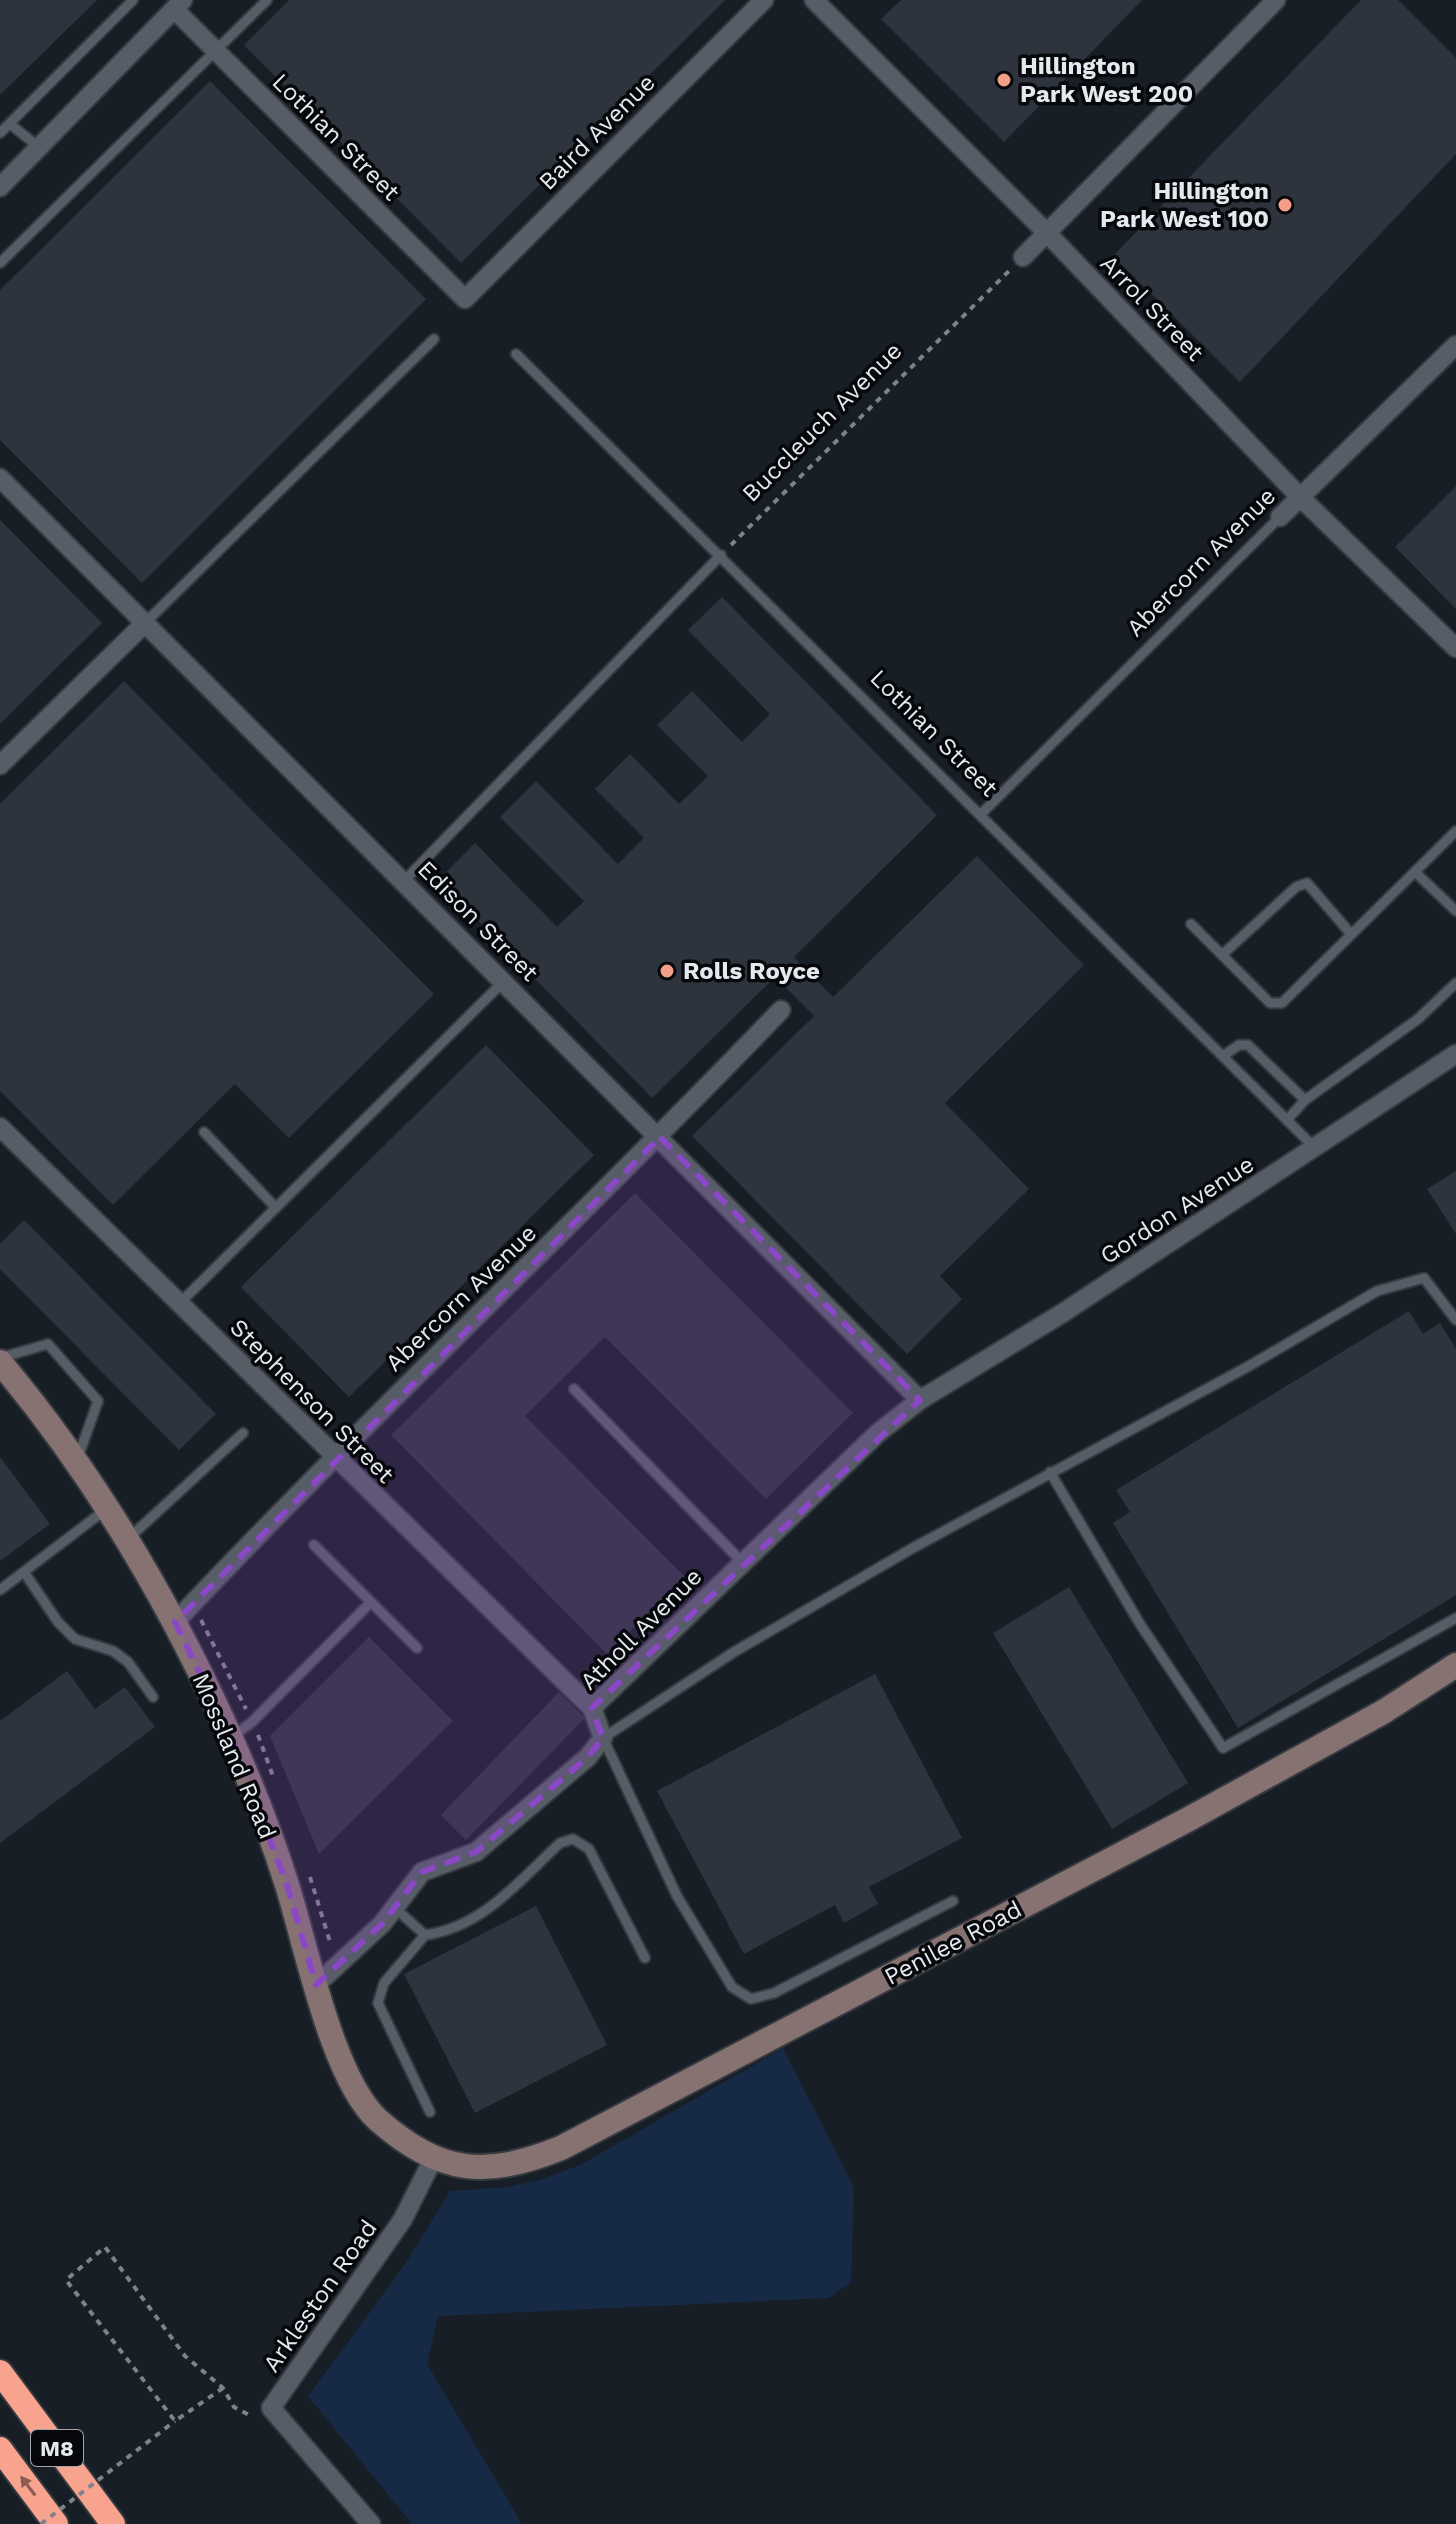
<svg xmlns="http://www.w3.org/2000/svg" width="1456" height="2524" font-family="'Work Sans',sans-serif">
	<rect width="100%" height="100%" fill="#181e26"/>
	<path fill="#172a45" d="M 783,2048 L 854,2188 L 851,2282 L 829,2298 L 438,2316 L 427,2364 L 522,2524 L 412,2524 L 308,2396 L 404,2266 L 450,2191 L 508,2187 L 546,2178 L 582,2164 Z"/>
	<path fill="#2e343d" d="M 0,0 L 97,0 L 0,95 Z
		M 289,0 L 725,0 L 461,263 L 244,45 Z
		M 901,0 L 1142,0 L 1004,142 L 881,19 Z
		M 1361,0 L 1398,0 L 1456,58 L 1456,154 L 1240,382 L 1113,256 Z
		M 210,81 L 426,299 L 142,583 L 0,440 L 0,290 Z
		M 1456,486 L 1456,609 L 1395,547 Z
		M 0,520 L 102,623 L 0,724 Z
		M 722,597 L 937,815 L 794,957 L 833,997 L 977,856 L 1084,965 L 945,1103 L 1029,1189 L 940,1276 L 962,1299 L 907,1354 L 692,1136 L 814,1016 L 775,977 L 652,1098 L 438,880 L 475,843 L 557,927 L 584,901 L 500,817 L 536,781 L 618,864 L 644,838 L 595,789 L 630,754 L 679,804 L 708,776 L 657,725 L 692,691 L 742,742 L 770,714 L 688,630 Z
		M 124,681 L 434,994 L 289,1138 L 235,1084 L 113,1205 L 0,1091 L 0,804 Z
		M 486,1045 L 594,1155 L 349,1397 L 241,1287 Z
		M 1456,1171 L 1456,1234 L 1427,1189 Z
		M 635,1193 L 853,1413 L 766,1499 L 605,1337 L 525,1416 L 685,1577 L 607,1654 L 391,1435 Z
		M 24,1220 L 216,1414 L 179,1450 L 0,1269 L 0,1244 Z
		M 1409,1311 L 1423,1334 L 1440,1323 L 1456,1349 L 1456,1595 L 1238,1728 L 1113,1523 L 1130,1512 L 1116,1490 Z
		M 0,1457 L 50,1524 L 0,1561 Z
		M 1069,1587 L 1188,1783 L 1112,1829 L 993,1633 Z
		M 369,1637 L 453,1721 L 319,1854 L 270,1736 Z
		M 67,1671 L 95,1709 L 125,1687 L 155,1727 L 0,1843 L 0,1721 Z
		M 875,1674 L 962,1838 L 869,1887 L 878,1904 L 844,1923 L 835,1905 L 744,1954 L 657,1791 Z
		M 559,1692 L 585,1718 L 466,1840 L 441,1815 Z
		M 536,1906 L 607,2045 L 475,2113 L 404,1974 Z"/>
	<g fill="none" stroke-linecap="round" stroke-linejoin="round">
		<defs>
			<path id="lane" d="M 10,124 L 40,148
				M 0,133 L 133,0
				M 0,263 L 267,0
				M 516,354 L 1316,1149
				M 145,623 L 434,339
				M 981,814 L 1280,517
				M 1415,872 L 1456,911
				M 404,881 L 721,555
				M 1191,924 L 1270,1003 L 1282,1003 L 1456,831
				M 1222,955 L 1296,887 L 1307,883 L 1351,934
				M 1223,1056 L 1239,1045 L 1248,1045 L 1305,1100
				M 1287,1120 L 1305,1100 L 1418,1019 L 1456,983
				M 204,1132 L 276,1208
				M 179,1304 L 503,982
				M 0,1358 L 48,1344 L 98,1401 L 77,1460
				M 574,1389 L 743,1563
				M 1050,1472 L 1140,1624 L 1223,1748 L 1456,1618
				M 128,1539 L 243,1433
				M 314,1545 L 417,1648
				M 24,1572 L 58,1622 L 75,1639 L 113,1651 L 128,1662 L 153,1697
				M 0,1590 L 105,1510
				M 233,1736 L 252,1722 L 371,1602
				M 953,1901 L 774,1993 L 751,1999 L 732,1987 L 677,1896 L 603,1738 L 734,1652 L 911,1549 L 1249,1366 L 1377,1291 L 1424,1278 L 1456,1320
				M 395,1908 L 425,1935
				M 430,2112 L 378,2003 L 384,1983 L 425,1935 C 483,1927 519,1881 560,1843 L 573,1839 L 589,1849 L 645,1958"/>
			<path id="street" d="M 814,0 L 1047,233 L 1300,497 L 1456,648
				M 174,9 L 465,299 L 764,0
				M 0,187 L 183,0
				M 1023,257 L 1276,0
				M 0,478 L 920,1400
				M 1280,517 L 1456,345
				M 0,765 L 145,623
				M 0,1127 L 592,1708 L 603,1738 L 588,1757 L 476,1852 L 422,1872 L 382,1924 L 316,1985
				M 175,1622 C 372,1413 583,1217 781,1010
				M 592,1708 L 878,1433 L 920,1400 L 1061,1314 L 1456,1054
				M 371,2524 L 271,2408 L 403,2219 L 433,2159"/>
			<path id="secondary" d="M 0,1362 C 92,1472 169,1601 228,1732 C 250,1781 271,1834 287,1885 C 306,1945 332,2078 378,2120 C 440,2175 486,2178 561,2148 L 1187,1820 L 1383,1712 L 1456,1665"/>
			<path id="highway" d="M 0,2372 L 113,2524
				M 0,2449 L 56,2524"/>
		</defs>
		<use href="#lane" stroke="#363a40" stroke-width="13"/>
		<use href="#street" stroke="#363a40" stroke-width="22"/>
		<use href="#secondary" stroke="#363a40" stroke-width="28"/>
		<use href="#highway" stroke="#363a40" stroke-width="28"/>
		<path stroke="#7e838a" stroke-width="4" stroke-dasharray="6 6" stroke-linecap="butt" d="M 731,545 L 1010,270
			M 201,1620 L 246,1709
			M 258,1735 L 274,1779
			M 310,1877 L 331,1945
			M 223,2388 L 175,2421 L 66,2280 L 105,2247 L 185,2356 L 223,2388 L 234,2407 L 253,2417"/>
		<use href="#lane" stroke="#575d66" stroke-width="9"/>
		<use href="#street" stroke="#575d66" stroke-width="18"/>
		<use href="#secondary" stroke="#877272" stroke-width="24"/>
		<use href="#highway" stroke="#f8a38d" stroke-width="24"/>
		<path stroke="#7e838a" stroke-width="4" stroke-dasharray="6 6" stroke-linecap="butt" d="M 41,2524 L 175,2421"/>
	</g>
	<defs><path id="oneway-solid" d="M-6-.8H1V-3.2L6.5 0L1 3.2V.8H-6Z" transform="scale(2)"/></defs>
	<use fill="#8b5d52" href="#oneway-solid" transform="translate(28 2486) rotate(-127)"/>
	<path fill="#8b48c6" fill-opacity="0.2" stroke="#8b48c6" stroke-width="6" stroke-dasharray="16 10" stroke-linejoin="round" d="M 660,1137 L 920,1400 L 592,1708 L 603,1738 L 588,1757 L 476,1852 L 422,1872 L 382,1924 L 316,1985 L 286,1882 L 230,1736 L 175,1622 Z"/>
	<g fill="#f49e88" stroke="#06080b" stroke-width="3">
		<circle cx="1004" cy="80" r="8"/>
		<circle cx="1285" cy="205" r="8"/>
		<circle cx="667" cy="971" r="8"/>
	</g>
	<g text-anchor="middle" stroke-width="7" stroke-linejoin="round" paint-order="stroke">
		<rect fill="#06080b" stroke="#a2a6ab" stroke-width="2" x="31" y="2430" width="52" height="36" rx="6"/>
		<g font-size="22" font-weight="bold" fill="#e5e9ef">
			<text x="57" y="2456">M8</text>
		</g>
		<g font-size="24" font-weight="bold" fill="#e5e9ef" stroke="#06080b" text-anchor="start">
			<text x="1020" y="74">Hillington<tspan x="1020" dy="28">Park West 200</tspan></text>
			<text x="1269" y="199" text-anchor="end">Hillington<tspan x="1269" dy="28">Park West 100</tspan></text>
			<text x="683" y="979">Rolls Royce</text>
		</g>
		<g font-size="24" fill="#e5e9ef" stroke="#06080b">
			<text transform="translate(597 132) rotate(-45)" y="8">Baird Avenue</text>
			<text transform="translate(336 137) rotate(45)" y="8">Lothian Street</text>
			<text transform="translate(1152 308) rotate(46)" y="8">Arrol Street</text>
			<text transform="translate(822 422) rotate(-45)" y="8">Buccleuch Avenue</text>
			<text transform="translate(1201 562) rotate(-45)" y="8">Abercorn Avenue</text>
			<text transform="translate(934 733) rotate(45)" y="8">Lothian Street</text>
			<text transform="translate(478 921) rotate(45)" y="8">Edison Street</text>
			<text transform="translate(1177 1210) rotate(-33)" y="8">Gordon Avenue</text>
			<text transform="translate(461 1298) rotate(-44)" y="8">Abercorn Avenue</text>
			<text transform="translate(312 1401) rotate(45)" y="8">Stephenson Street</text>
			<text transform="translate(641 1629) rotate(-45)" y="8">Atholl Avenue</text>
			<text transform="translate(234 1756) rotate(67)" y="8">Mossland Road</text>
			<text transform="translate(953 1943) rotate(-28)" y="8">Penilee Road</text>
			<text transform="translate(320 2296) rotate(-55)" y="8">Arkleston Road</text>
		</g>
	</g>
</svg>
